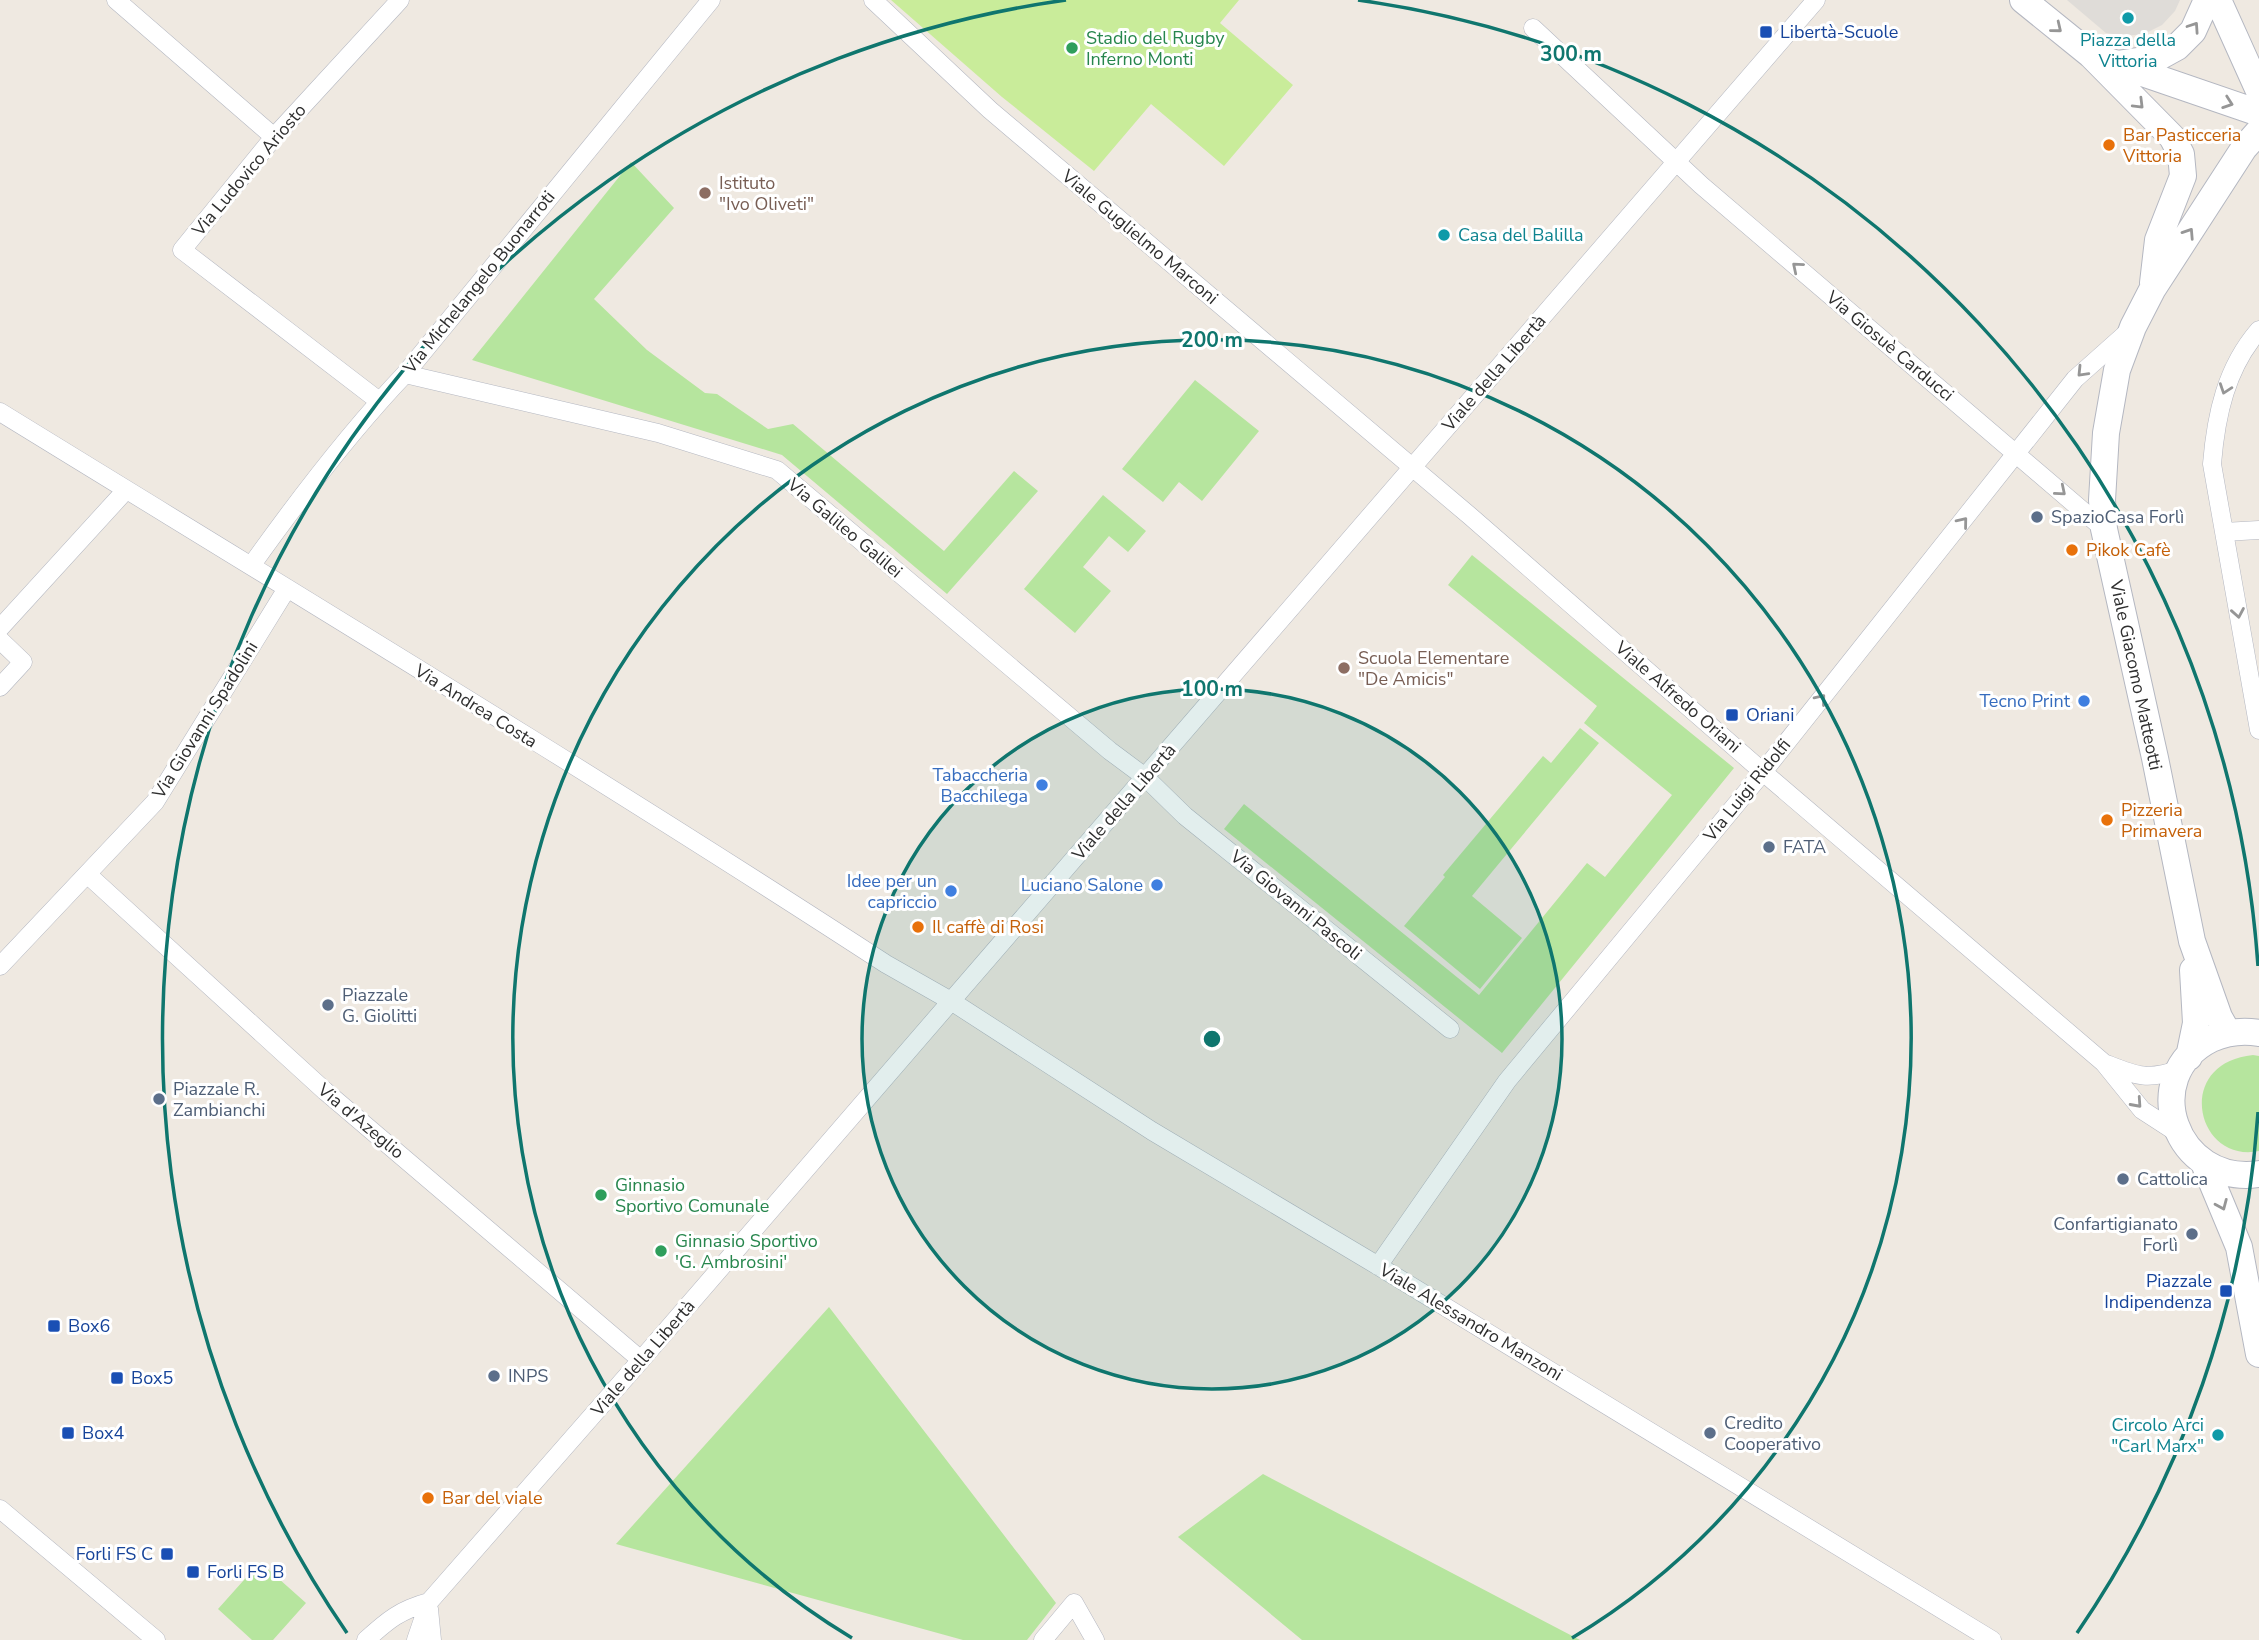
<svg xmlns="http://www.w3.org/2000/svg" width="2259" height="1640" font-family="'Nunito Sans',sans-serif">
	<rect width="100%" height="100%" fill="#efe9e1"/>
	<path fill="#b6e59e" d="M 631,162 L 674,208 L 594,299 L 647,350 L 705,393 L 717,394 L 768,429 L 793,424 L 944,551 L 1014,471 L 1038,491 L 947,594 L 782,455 L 472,360 Z
		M 1195,380 L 1259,431 L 1202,501 L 1179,482 L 1163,502 L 1122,469 Z
		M 1103,495 L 1146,531 L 1128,552 L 1109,536 L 1083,567 L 1111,591 L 1075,633 L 1024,589 Z
		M 1472,555 L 1734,768 L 1502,1053 L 1224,829 L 1244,804 L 1479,995 L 1587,863 L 1605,877 L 1672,795 L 1584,723 L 1597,706 L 1448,585 Z
		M 1580,728 L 1599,743 L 1472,896 L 1522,938 L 1480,989 L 1404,926 L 1445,877 L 1443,875 L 1543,756 L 1551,763 Z
		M 2253,1055 L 2259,1056 L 2259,1151 C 2196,1164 2173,1063 2253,1055 Z
		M 829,1307 L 1056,1603 L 1027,1640 L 963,1640 L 616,1544 Z
		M 1263,1474 L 1580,1640 L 1302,1640 L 1178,1537 Z
		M 260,1562 L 306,1603 L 273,1640 L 252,1640 L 218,1609 Z"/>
	<path fill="#c9ec9a" d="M 891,0 L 1239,0 L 1220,23 L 1293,85 L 1224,166 L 1151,104 L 1094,171 L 1002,97 Z"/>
	<path fill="#dfdcd8" d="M 2067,0 L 2180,0 L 2175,11 L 2162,25 L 2144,34 L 2125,36 L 2106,33 Z"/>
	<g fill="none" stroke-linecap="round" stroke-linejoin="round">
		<defs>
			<path id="street" d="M 116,0 L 274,137
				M 873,0 L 990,110 L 1470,516 L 1763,772 L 2104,1063 L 2142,1110 L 2179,1134
				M 1533,28 L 1701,185 L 2104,529
				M 2259,330 C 2226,368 2216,415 2212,464 L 2259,730
				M 405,374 L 658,433 L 777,470 L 1110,751 L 1145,777 L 1185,816 L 1450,1029
				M 379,401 L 182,250 L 274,137 L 400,0
				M 0,412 C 296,594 594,774 886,964 L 951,1001 L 1152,1131 L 1370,1261 L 1992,1640
				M 2224,532 L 2259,530
				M 251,566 C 298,500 348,434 405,374 L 711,0
				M 0,628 L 126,490
				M 0,640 L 23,662 L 0,687
				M 87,874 L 325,1091 L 641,1360
				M 0,966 L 155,802 L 286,590
				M 2104,1063 C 2137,1076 2146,1081 2181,1069
				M 1378,1266 L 1507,1081 L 1763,772 L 2075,379 L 2130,330
				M 0,1509 L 156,1640
				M 429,1609 L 432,1640
				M 366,1640 C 388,1620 400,1610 429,1602
				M 416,1640 L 429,1602 L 641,1360 L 1816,0
				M 1043,1640 L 1074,1603 L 1095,1640"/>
			<path id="secondary" d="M 2023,0 L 2091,55 L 2117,64 L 2157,58 L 2177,47 L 2193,31 L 2207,0
				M 2218,0 L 2259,91
				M 2091,55 L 2172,137 L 2181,154 L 2183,176 L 2158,240 L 2153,283
				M 2122,66 L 2259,113
				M 2228,1033 L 2219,1017 L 2192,941 L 2155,758 L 2104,529 L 2102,500 L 2106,433 L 2117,370 L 2133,327 L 2152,290 L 2244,148 L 2259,131
				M 2259,1033 C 2242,1030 2227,1032 2211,1039 C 2137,1076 2175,1186 2259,1174
				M 2189,1057 L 2196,1023 L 2193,970
				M 2204,1163 L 2239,1247 L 2259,1354"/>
		</defs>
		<use href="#street" stroke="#b4b7c1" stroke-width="19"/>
		<use href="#secondary" stroke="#b4b7c1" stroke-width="28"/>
		<use href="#street" stroke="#fff" stroke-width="18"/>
		<use href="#secondary" stroke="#fff" stroke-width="26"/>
	</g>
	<defs><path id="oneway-chevron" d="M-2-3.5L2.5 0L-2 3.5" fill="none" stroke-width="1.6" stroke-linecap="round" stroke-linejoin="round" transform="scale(1.75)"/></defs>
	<g stroke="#969696">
		<use href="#oneway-chevron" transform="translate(2194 27) rotate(-56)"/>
		<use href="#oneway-chevron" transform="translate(2057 28) rotate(39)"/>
		<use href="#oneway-chevron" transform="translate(2228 103) rotate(19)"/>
		<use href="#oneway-chevron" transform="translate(2139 104) rotate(45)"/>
		<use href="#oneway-chevron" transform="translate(2189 233) rotate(-57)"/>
		<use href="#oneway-chevron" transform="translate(1797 267) rotate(-140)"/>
		<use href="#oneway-chevron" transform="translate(2082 372) rotate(134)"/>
		<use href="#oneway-chevron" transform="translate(2225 389) rotate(109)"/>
		<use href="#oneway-chevron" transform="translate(2061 491) rotate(40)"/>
		<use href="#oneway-chevron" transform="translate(1963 522) rotate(-51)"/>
		<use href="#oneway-chevron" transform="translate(2238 613) rotate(80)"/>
		<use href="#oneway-chevron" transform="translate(1821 699) rotate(-51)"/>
		<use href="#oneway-chevron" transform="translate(2137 1103) rotate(48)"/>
		<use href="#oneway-chevron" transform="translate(2222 1205) rotate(67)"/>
	</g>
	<circle cx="1212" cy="1039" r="350" fill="#0f766e" fill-opacity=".12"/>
	<g fill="none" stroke="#0f766e" stroke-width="3.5">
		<circle cx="1212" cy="1039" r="350"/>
		<path d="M852 1638A699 699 0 1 1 1572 1638"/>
		<path d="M2258 1112A1049 1049 0 0 1 2077 1633M347 1633A1049 1049 0 0 1 1066 0M1358 0A1049 1049 0 0 1 2258 966"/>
	</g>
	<g fill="#0f9aa8" stroke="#fff" stroke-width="2.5">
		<circle cx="2128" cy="18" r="7"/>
		<circle cx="1444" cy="235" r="7"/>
		<circle cx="2218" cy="1435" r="7"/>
	</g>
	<g fill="#1a4fb4" stroke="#fff" stroke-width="2.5">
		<rect x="1759" y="25" width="14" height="14" rx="3.5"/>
		<rect x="1725" y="708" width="14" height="14" rx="3.5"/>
		<rect x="2219" y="1284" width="14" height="14" rx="3.5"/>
		<rect x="47" y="1319" width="14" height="14" rx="3.5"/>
		<rect x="110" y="1371" width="14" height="14" rx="3.5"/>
		<rect x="61" y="1426" width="14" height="14" rx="3.5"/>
		<rect x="160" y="1547" width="14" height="14" rx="3.5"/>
		<rect x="186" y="1565" width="14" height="14" rx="3.5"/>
	</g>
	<g fill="#2e9e5b" stroke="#fff" stroke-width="2.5">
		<circle cx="1072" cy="48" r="7"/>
		<circle cx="601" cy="1195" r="7"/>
		<circle cx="661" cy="1251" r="7"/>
	</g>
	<g fill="#e8710a" stroke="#fff" stroke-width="2.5">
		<circle cx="2109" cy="145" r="7"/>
		<circle cx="2072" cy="550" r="7"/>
		<circle cx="2107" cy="820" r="7"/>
		<circle cx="918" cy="927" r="7"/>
		<circle cx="428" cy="1498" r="7"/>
	</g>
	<g fill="#8d6e63" stroke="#fff" stroke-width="2.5">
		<circle cx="705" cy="193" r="7"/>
		<circle cx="1344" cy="668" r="7"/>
	</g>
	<g fill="#5c6f8a" stroke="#fff" stroke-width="2.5">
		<circle cx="2037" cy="517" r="7"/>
		<circle cx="1769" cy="847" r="7"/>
		<circle cx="328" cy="1005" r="7"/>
		<circle cx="159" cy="1099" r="7"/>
		<circle cx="2123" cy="1179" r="7"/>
		<circle cx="2192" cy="1234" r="7"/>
		<circle cx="494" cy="1376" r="7"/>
		<circle cx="1710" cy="1433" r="7"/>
	</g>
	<g fill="#3f7fe0" stroke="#fff" stroke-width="2.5">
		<circle cx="2084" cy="701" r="7"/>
		<circle cx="1042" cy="785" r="7"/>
		<circle cx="1157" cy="885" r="7"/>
		<circle cx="951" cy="891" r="7"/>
	</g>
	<g text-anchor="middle" stroke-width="6" stroke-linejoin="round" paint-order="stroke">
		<g font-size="18" fill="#164399" stroke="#fff" text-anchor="start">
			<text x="1780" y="38">Libertà-Scuole</text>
			<text x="1746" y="721">Oriani</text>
			<text x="2212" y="1287" text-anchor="end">Piazzale<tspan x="2212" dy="21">Indipendenza</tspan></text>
			<text x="68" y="1332">Box6</text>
			<text x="131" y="1384">Box5</text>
			<text x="82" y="1439">Box4</text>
			<text x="153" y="1560" text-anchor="end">Forli FS C</text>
			<text x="207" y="1578">Forli FS B</text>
		</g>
		<g font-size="18" fill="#27864d" stroke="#fff" text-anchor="start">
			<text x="1086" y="44">Stadio del Rugby<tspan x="1086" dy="21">Inferno Monti</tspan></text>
			<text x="615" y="1191">Ginnasio<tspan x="615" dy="21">Sportivo Comunale</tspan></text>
			<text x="675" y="1247">Ginnasio Sportivo<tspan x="675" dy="21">'G. Ambrosini'</tspan></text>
		</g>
		<g font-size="18" fill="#0d838f" stroke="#fff">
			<text x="2128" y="46">Piazza della<tspan x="2128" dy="21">Vittoria</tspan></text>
			<text x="1458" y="241" text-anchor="start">Casa del Balilla</text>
			<text x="2204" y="1431" text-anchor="end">Circolo Arci<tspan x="2204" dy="21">"Carl Marx"</tspan></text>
		</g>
		<g font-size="18" fill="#c56008" stroke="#fff" text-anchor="start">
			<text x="2123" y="141">Bar Pasticceria<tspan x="2123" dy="21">Vittoria</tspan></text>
			<text x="2086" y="556">Pikok Cafè</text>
			<text x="2121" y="816">Pizzeria<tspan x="2121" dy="21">Primavera</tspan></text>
			<text x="932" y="933">Il caffè di Rosi</text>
			<text x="442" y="1504">Bar del viale</text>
		</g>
		<g font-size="18" fill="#2e2e2e" stroke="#fff">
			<text transform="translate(249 170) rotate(-50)" y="6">Via Ludovico Ariosto</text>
			<text transform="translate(1140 237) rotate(40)" y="6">Viale Guglielmo Marconi</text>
			<text transform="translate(479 282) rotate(-51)" y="6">Via Michelangelo Buonarroti</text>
			<text transform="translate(1890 346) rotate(40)" y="6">Via Giosuè Carducci</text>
			<text transform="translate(1494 373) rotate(-49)" y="6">Viale della Libertà</text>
			<text transform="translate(845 528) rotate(40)" y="6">Via Galileo Galilei</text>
			<text transform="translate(2136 675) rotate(78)" y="6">Viale Giacomo Matteotti</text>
			<text transform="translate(1678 697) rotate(41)" y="6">Viale Alfredo Oriani</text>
			<text transform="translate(476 706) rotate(32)" y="6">Via Andrea Costa</text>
			<text transform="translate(205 720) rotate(-58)" y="6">Via Giovanni Spadolini</text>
			<text transform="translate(1747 790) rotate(-51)" y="6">Via Luigi Ridolfi</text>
			<text transform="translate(1124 802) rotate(-49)" y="6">Viale della Libertà</text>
			<text transform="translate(1296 905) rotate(39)" y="6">Via Giovanni Pascoli</text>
			<text transform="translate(361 1121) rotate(40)" y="6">Via d'Azeglio</text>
			<text transform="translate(1471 1322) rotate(31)" y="6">Viale Alessandro Manzoni</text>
			<text transform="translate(643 1358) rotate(-49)" y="6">Viale della Libertà</text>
		</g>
		<g font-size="18" fill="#785e54" stroke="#fff" text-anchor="start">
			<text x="719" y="189">Istituto<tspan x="719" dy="21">"Ivo Oliveti"</tspan></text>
			<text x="1358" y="664">Scuola Elementare<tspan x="1358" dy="21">"De Amicis"</tspan></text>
		</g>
		<g font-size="18" fill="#4e5e75" stroke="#fff" text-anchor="start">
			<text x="2051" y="523">SpazioCasa Forlì</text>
			<text x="1783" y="853">FATA</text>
			<text x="342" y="1001">Piazzale<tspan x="342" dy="21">G. Giolitti</tspan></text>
			<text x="173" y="1095">Piazzale R.<tspan x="173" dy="21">Zambianchi</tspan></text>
			<text x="2137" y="1185">Cattolica</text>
			<text x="2178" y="1230" text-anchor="end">Confartigianato<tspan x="2178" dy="21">Forlì</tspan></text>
			<text x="508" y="1382">INPS</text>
			<text x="1724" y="1429">Credito<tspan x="1724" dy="21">Cooperativo</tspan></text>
		</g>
		<g font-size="18" fill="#366cbe" stroke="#fff" text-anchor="end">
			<text x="2070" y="707">Tecno Print</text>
			<text x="1028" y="781">Tabaccheria<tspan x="1028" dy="21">Bacchilega</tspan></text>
			<text x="937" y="887">Idee per un<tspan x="937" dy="21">capriccio</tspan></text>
			<text x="1143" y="891">Luciano Salone</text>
		</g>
	</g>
	<circle cx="1212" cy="1039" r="10" fill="#0f766e" stroke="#fff" stroke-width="3.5"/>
	<g font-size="21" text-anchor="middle" font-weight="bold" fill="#0f766e" stroke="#fff" stroke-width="6" stroke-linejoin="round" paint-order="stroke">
		<text x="1571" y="61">300 m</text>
		<text x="1212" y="347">200 m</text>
		<text x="1212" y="696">100 m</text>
	</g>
</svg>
